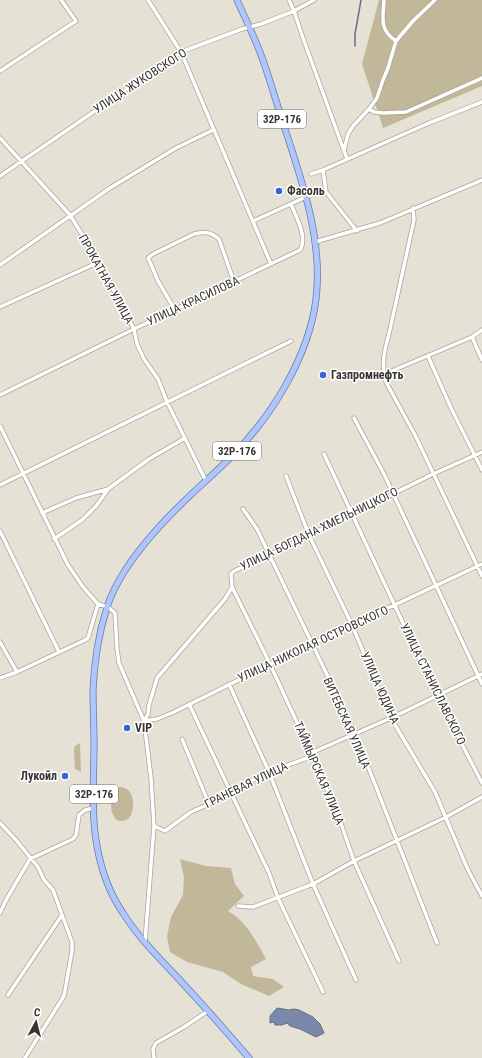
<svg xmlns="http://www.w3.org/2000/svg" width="482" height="1058" font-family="'Roboto Condensed',sans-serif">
	<rect width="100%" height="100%" fill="#e6e1d5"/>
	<path fill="#c1b799" d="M 379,0 L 482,0 L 482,86 L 383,128 L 362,64 Z
		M 80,743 L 81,772 L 75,769 L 74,749 L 75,746 Z
		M 120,787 C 135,787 136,809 129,818 C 111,830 109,804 112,792 L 116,788 Z
		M 180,859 L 206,866 L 231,868 L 235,884 L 244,896 L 228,911 C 246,921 256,941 266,959 L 251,967 L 253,976 L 273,979 L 284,987 L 269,996 L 241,984 L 223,972 L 187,962 L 170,952 L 167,936 L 171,917 L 183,895 L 184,877 Z"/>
	<path fill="#7a89aa" stroke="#667085" d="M 277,1008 L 289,1010 L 294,1009 L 299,1010 L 313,1017 L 320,1024 L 324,1033 L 316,1037 L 300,1029 L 290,1026 L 287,1023 L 282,1025 L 275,1025 L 274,1022 L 270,1023 L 270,1016 Z"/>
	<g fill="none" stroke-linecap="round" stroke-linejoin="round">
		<path stroke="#667085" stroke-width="1.5" d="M 355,46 L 355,34 L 361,0"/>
		<defs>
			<path id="street" d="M 148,0 L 181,52 L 271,264
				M 289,0 L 294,11 L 303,38 L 347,159
				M 384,0 C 383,18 379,30 396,41
				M 0,71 L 76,21 L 61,0
				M 369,109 L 374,112 L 383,113 L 406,112 L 482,78
				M 0,138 L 70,215 L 99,262 L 134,329 L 137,344 L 144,359 L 158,379 L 167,402 L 206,481
				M 344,150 L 348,134 L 353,126 L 369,109 L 377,98 L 383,80 L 388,68 L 396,41 L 413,21 L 435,0
				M 323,170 L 326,192 L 357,231
				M 311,174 L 323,170 L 429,123 L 482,102
				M 0,176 L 181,52 L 242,29 L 261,24 L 294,11 L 314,0
				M 413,208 L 414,220 L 389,334 C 384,351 381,365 386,382 L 416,437 L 482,576
				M 253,221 L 306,197 L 318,193 L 326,192
				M 315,242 L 380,223 L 482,180
				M 0,265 L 110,188 L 176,148 L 213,130
				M 0,307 L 99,262
				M 175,310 L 158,281 L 149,260 L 148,258 L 153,254 L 194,234 C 204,231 211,232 219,239 L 234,282
				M 472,337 L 482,360
				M 428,356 L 451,408 L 482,470
				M 384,375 L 387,373 L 472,337 L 482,330
				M 0,395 L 134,329 L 300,250 C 308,237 296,217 291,204
				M 354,418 L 384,474 L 482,684
				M 0,426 L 68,565 L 83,587 L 98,604 L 108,607 L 115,613 L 117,649 L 119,663 L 144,721 L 151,778 L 154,826 L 145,942
				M 324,454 L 437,696 L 482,783
				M 286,476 L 309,535 L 352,625 L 391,718 L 435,792 L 468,870 L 482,896
				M 0,485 L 291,341
				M 243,509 L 257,529 L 355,733 L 437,943
				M 42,513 L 76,498 L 108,489
				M 0,531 L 59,652
				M 54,539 L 82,520 L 97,505 L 108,489 L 149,459 L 185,438
				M 232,587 L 270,664 L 311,753 L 338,815 L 354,861 L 399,961
				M 0,642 L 17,672
				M 0,678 L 17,672 L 85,640 L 88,638 L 98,604
				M 229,684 L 269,772 L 313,884 L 356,980
				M 189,704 L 269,873 L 278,898 L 323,992
				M 144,721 L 148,714 L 149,705 L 157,678 L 225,599 L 232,587 L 231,574 L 234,571 L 269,555 L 433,474 L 482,452
				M 144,721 L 157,719 L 172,713 L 311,644 L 482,564
				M 182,739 L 209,804
				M 0,823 L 16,840 L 38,867 L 44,880 L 53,890 L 72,942 L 72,951 L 64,996 L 25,1058
				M 154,826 L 165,831 L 191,812 L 209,804 L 231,791 L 269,772 L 307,758 L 311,753 L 391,718 L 482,674
				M 238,906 L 253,907 L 313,884 L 354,861 L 446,817 L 482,797
				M 0,913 L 6,900 L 30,859 L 73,839 L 76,835 L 79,815 L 85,810 L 94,808
				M 8,995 L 62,915
				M 154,1058 L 153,1049 L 156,1043 L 184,1027 L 208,1011"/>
			<path id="primary" d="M 237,0 C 245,18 254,36 261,55 C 270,79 277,105 285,129 C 303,184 323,241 316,299 C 309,356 272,416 232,456 C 208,480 182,501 159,527 C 138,550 117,577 107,607 C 99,633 94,663 93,690 C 93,708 94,726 94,744 C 94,776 91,815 97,846 C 101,869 110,894 123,913 C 138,937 158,957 177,977 C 202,1004 226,1031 249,1058"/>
		</defs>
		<use href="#street" stroke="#a9a599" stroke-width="5"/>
		<use href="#primary" stroke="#647bb2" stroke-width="7"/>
		<use href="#street" stroke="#fff" stroke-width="3.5"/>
		<use href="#primary" stroke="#b0c6fb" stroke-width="5.5"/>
	</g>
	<g fill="#3b62d3" stroke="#fff" stroke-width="1.5">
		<circle cx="279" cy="191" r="4"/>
		<circle cx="323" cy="375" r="4"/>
		<circle cx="127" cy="728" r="4"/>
		<circle cx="65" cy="776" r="4"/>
	</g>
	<g text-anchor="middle" stroke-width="3" stroke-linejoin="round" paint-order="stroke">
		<g fill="#fff" stroke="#72726e" stroke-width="1">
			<rect x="258" y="110" width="48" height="18" rx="3"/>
			<rect x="213" y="442" width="48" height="18" rx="3"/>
			<rect x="70" y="785" width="48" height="18" rx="3"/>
		</g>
		<g font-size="11" font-weight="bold" fill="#363530">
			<text x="282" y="123">32Р-176</text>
			<text x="237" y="455">32Р-176</text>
			<text x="94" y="798">32Р-176</text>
		</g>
		<g font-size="12" fill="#363530" stroke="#fff">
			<text transform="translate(140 81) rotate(-33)" y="4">УЛИЦА ЖУКОВСКОГО</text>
			<text transform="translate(106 279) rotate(61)" y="4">ПРОКАТНАЯ УЛИЦА</text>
			<text transform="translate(193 301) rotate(-25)" y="4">УЛИЦА КРАСИЛОВА</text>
			<text transform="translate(319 529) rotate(-26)" y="4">УЛИЦА БОГДАНА ХМЕЛЬНИЦКОГО</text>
			<text transform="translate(313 644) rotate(-25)" y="4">УЛИЦА НИКОЛАЯ ОСТРОВСКОГО</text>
			<text transform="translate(433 684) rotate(64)" y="4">УЛИЦА СТАНИСЛАВСКОГО</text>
			<text transform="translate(380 688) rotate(66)" y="4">УЛИЦА ЮДИНА</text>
			<text transform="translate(347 723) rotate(66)" y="4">ВИТЕБСКАЯ УЛИЦА</text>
			<text transform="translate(319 773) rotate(67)" y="4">ТАЙМЫРСКАЯ УЛИЦА</text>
			<text transform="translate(246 785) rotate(-26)" y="4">ГРАНЕВАЯ УЛИЦА</text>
		</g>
		<g font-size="12" font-weight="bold" fill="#363530" stroke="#fff" text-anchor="start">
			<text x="287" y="195">Фасоль</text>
			<text x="331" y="379">Газпромнефть</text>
			<text x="135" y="732">VIP</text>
			<text x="57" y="780" text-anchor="end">Лукойл</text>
		</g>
	</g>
	<g transform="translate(36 1022) rotate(7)" stroke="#ffffff" stroke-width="3" paint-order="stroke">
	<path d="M0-3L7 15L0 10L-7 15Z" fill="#363530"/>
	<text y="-6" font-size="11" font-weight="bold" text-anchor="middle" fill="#363530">С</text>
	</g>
</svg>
